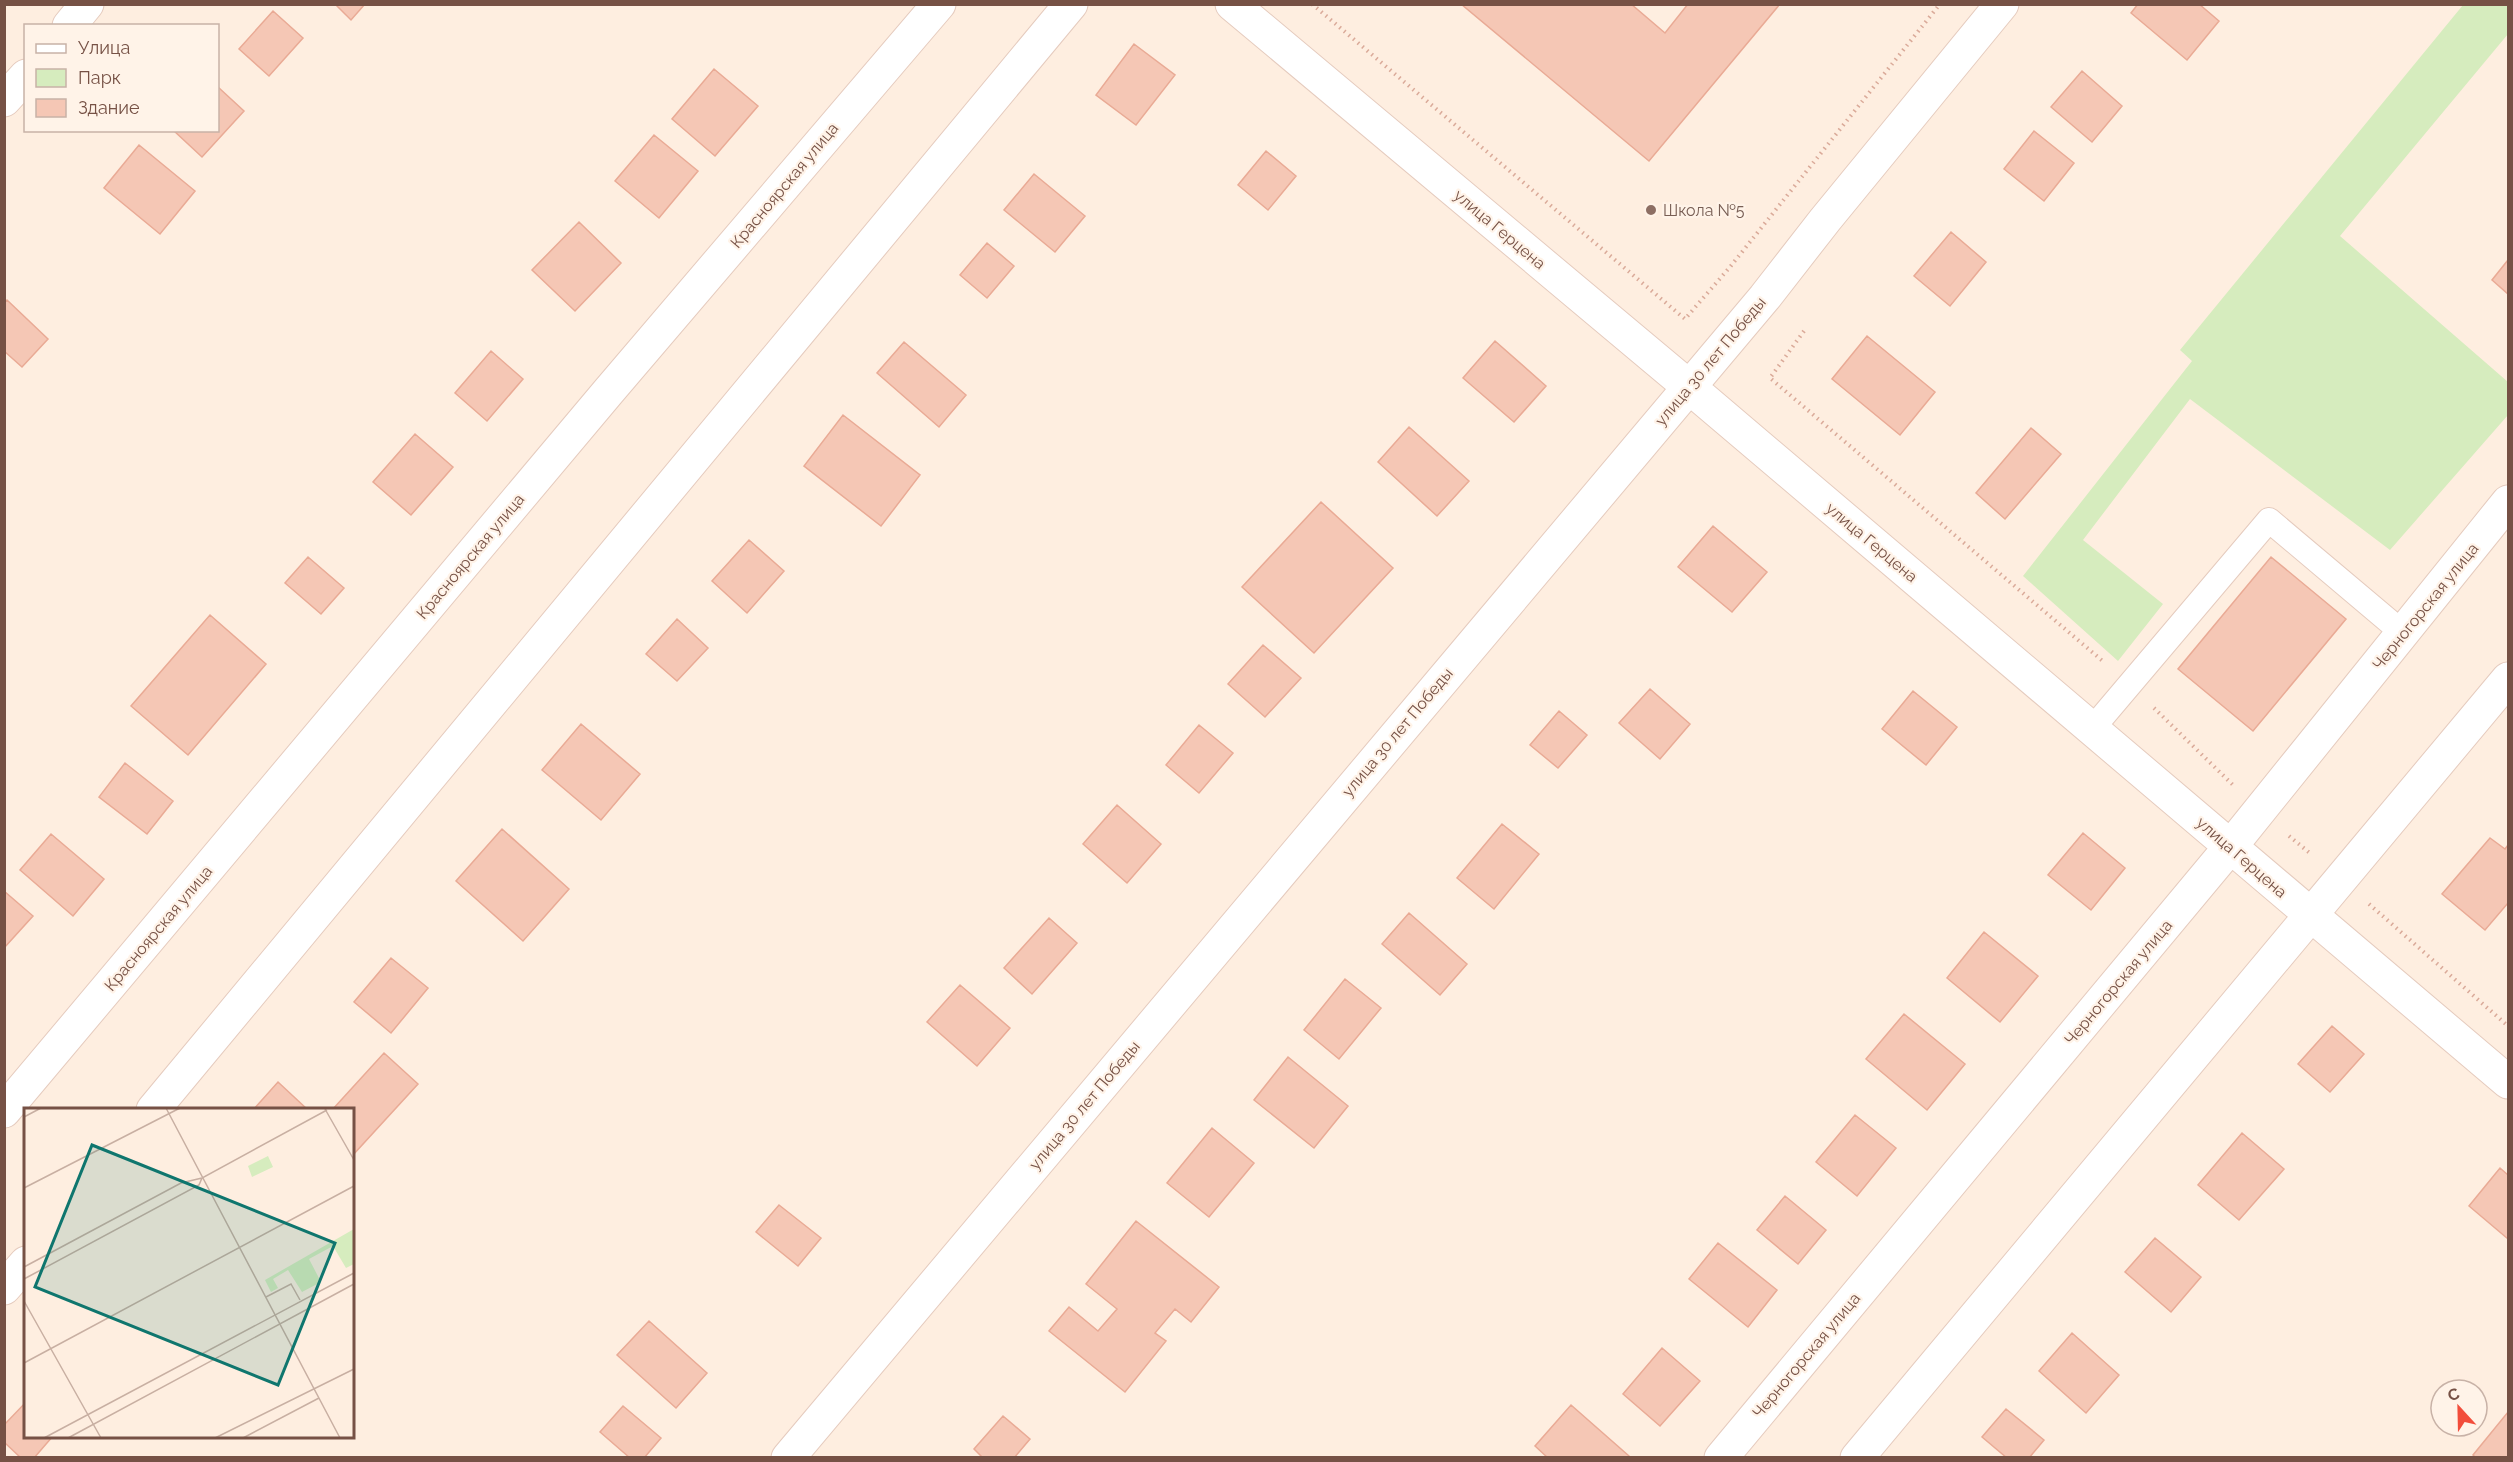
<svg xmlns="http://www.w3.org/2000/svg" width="2513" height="1462" font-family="Raleway,sans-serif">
	<rect width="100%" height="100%" fill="#feeee0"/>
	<path fill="#d6ecbe" d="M 2463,5 L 2508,5 L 2508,34 L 2340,236 L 2508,382 L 2508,415 L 2390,550 L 2190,399 L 2083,540 L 2163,604 L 2118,661 L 2023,576 L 2192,361 L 2180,350 Z"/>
	<path fill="#f5c7b5" stroke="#e9aa95" stroke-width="1.5" d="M 335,4 L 365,4 L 351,20 Z
		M 1461,4 L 1631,4 L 1665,33 L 1688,4 L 1780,4 L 1649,161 Z
		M 2138,4 L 2199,4 L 2219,21 L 2187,60 L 2131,13 Z
		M 273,11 L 303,38 L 269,76 L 239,49 Z
		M 1134,44 L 1175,75 L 1136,125 L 1096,95 Z
		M 714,69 L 758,106 L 715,156 L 672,119 Z
		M 2082,71 L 2122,106 L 2092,142 L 2051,107 Z
		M 218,87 L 244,111 L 202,157 L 173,130 L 218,130 Z
		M 2034,131 L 2074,163 L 2044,201 L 2004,169 Z
		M 654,135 L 698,171 L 659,218 L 615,181 Z
		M 139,145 L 195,191 L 160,234 L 104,188 Z
		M 1266,151 L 1296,176 L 1268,210 L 1238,185 Z
		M 1034,174 L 1085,216 L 1055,252 L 1004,210 Z
		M 579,222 L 621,263 L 575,311 L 532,270 Z
		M 1951,232 L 1986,262 L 1950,306 L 1914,276 Z
		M 987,243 L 1014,266 L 987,298 L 960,275 Z
		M 2508,260 L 2508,294 L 2492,280 Z
		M 7,300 L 48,339 L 22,367 L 4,351 L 4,303 Z
		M 1867,336 L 1935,392 L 1900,435 L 1832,379 Z
		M 1495,341 L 1546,386 L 1514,422 L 1463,378 Z
		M 904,342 L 966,395 L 939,427 L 877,373 Z
		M 491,351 L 523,379 L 487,421 L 455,393 Z
		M 843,415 L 920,475 L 881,526 L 804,466 Z
		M 1409,427 L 1469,481 L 1437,516 L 1378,462 Z
		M 2031,428 L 2061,454 L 2005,519 L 1976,493 Z
		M 415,434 L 453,467 L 411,515 L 373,482 Z
		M 1321,502 L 1393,568 L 1314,653 L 1242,587 Z
		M 1713,526 L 1767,572 L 1732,612 L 1678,567 Z
		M 749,540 L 784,571 L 747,613 L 712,581 Z
		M 308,557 L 344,588 L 321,614 L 285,583 Z
		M 2271,557 L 2346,619 L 2253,731 L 2178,669 Z
		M 210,615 L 266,664 L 188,755 L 131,706 Z
		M 677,619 L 708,648 L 677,681 L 646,654 Z
		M 1263,645 L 1301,678 L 1265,717 L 1228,684 Z
		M 1650,689 L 1690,724 L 1660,759 L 1619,723 Z
		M 1913,691 L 1957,727 L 1926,765 L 1882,729 Z
		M 1559,711 L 1587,735 L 1558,768 L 1530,745 Z
		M 581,724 L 640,774 L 601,820 L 542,770 Z
		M 1199,725 L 1233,753 L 1199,793 L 1166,765 Z
		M 125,763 L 173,801 L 147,834 L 99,797 Z
		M 1117,805 L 1161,844 L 1127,883 L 1083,844 Z
		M 1502,824 L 1539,854 L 1494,909 L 1457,878 Z
		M 502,829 L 569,889 L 523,941 L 456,881 Z
		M 2083,833 L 2125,868 L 2091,910 L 2048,875 Z
		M 51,834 L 104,879 L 73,916 L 20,870 Z
		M 2490,838 L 2505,849 L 2508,845 L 2508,903 L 2485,930 L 2442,894 Z
		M 4,891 L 33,916 L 4,948 Z
		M 1409,913 L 1467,964 L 1440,995 L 1382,944 Z
		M 1049,918 L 1077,943 L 1032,994 L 1004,968 Z
		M 1984,932 L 2038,976 L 2000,1022 L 1947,978 Z
		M 391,958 L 428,988 L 391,1033 L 354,1002 Z
		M 1345,979 L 1381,1008 L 1339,1059 L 1304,1030 Z
		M 960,985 L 1010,1028 L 977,1066 L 927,1022 Z
		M 1904,1014 L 1965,1064 L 1927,1110 L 1866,1059 Z
		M 2332,1026 L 2364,1054 L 2330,1092 L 2298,1064 Z
		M 384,1053 L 418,1084 L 352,1156 L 352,1110 L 332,1110 Z
		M 1288,1057 L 1348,1106 L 1314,1148 L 1254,1100 Z
		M 278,1082 L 308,1110 L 253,1110 Z
		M 1855,1115 L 1896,1148 L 1857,1196 L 1816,1162 Z
		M 1212,1128 L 1254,1163 L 1209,1217 L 1167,1183 Z
		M 2242,1133 L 2284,1169 L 2239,1220 L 2198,1185 Z
		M 2500,1168 L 2508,1175 L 2508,1239 L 2469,1206 Z
		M 1785,1196 L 1826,1230 L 1798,1264 L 1757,1230 Z
		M 779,1205 L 821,1238 L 798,1266 L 756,1232 Z
		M 1136,1221 L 1219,1287 L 1191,1322 L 1175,1309 L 1155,1333 L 1166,1341 L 1125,1392 L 1049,1331 L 1069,1307 L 1098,1331 L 1117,1309 L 1086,1284 Z
		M 2155,1238 L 2201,1277 L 2171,1312 L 2125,1272 Z
		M 1718,1243 L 1777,1290 L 1748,1327 L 1689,1279 Z
		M 649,1321 L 707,1373 L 676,1408 L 617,1355 Z
		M 2072,1333 L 2119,1375 L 2086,1413 L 2039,1371 Z
		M 1662,1348 L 1700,1381 L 1660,1426 L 1623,1394 Z
		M 26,1402 L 26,1436 L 53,1436 L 34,1458 L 21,1458 L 4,1442 L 4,1425 Z
		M 1571,1405 L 1629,1456 L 1627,1458 L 1548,1458 L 1535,1446 Z
		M 623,1406 L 661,1438 L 644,1458 L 630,1458 L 600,1432 Z
		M 2006,1409 L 2044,1440 L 2029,1458 L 2007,1458 L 1982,1437 Z
		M 2508,1412 L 2508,1458 L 2476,1458 L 2473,1455 Z
		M 1003,1416 L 1030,1439 L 1014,1458 L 983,1458 L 974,1449 Z"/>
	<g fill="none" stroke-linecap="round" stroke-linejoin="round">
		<defs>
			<path id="lane" d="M 2092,729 L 2269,520 L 2403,633"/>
			<path id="street" d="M 1232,4 L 1688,386 L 2508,1082
				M 69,26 L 87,4
				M 4,100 L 26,76
				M 153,1110 L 1071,4
				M 4,1111 L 608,392 L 939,4
				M 4,1288 L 26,1263
				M 788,1458 L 1765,297 L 1825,220 L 2002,4
				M 1721,1458 L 2231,846 L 2508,502
				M 1857,1458 L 2508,679"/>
		</defs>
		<use href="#lane" stroke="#e5cbbe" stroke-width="26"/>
		<use href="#street" stroke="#e5cbbe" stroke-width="35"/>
		<path stroke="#daaa99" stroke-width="4" stroke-dasharray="1.5 4.5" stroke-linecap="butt" d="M 1312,4 L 1685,319 L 1730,267 L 1940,4
			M 1804,331 L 1770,378 L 2105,663
			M 2154,708 L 2233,785
			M 2289,836 L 2311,854
			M 2369,904 L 2508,1026"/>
		<use href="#lane" stroke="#fff" stroke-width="24"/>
		<use href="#street" stroke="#fff" stroke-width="33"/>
	</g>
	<circle fill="#8d6e63" stroke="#fff3e8" stroke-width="2" cx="1651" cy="210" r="6"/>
	<g text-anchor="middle" stroke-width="4.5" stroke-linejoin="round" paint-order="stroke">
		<g font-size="16" fill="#765145" stroke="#fff3e8">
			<text transform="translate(784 185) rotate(-50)" y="6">Красноярская улица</text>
			<text transform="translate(1500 229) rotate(40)" y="6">улица Герцена</text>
			<text transform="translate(1710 361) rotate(-50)" y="6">улица 30 лет Победы</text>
			<text transform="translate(1872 542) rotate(40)" y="6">улица Герцена</text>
			<text transform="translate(470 556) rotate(-50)" y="6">Красноярская улица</text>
			<text transform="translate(2425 606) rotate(-51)" y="6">Черногорская улица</text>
			<text transform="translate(1397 732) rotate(-50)" y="6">улица 30 лет Победы</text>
			<text transform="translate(2242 857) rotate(41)" y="6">улица Герцена</text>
			<text transform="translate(158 928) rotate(-50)" y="6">Красноярская улица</text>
			<text transform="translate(2118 982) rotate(-50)" y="6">Черногорская улица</text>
			<text transform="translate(1084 1105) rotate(-50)" y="6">улица 30 лет Победы</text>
			<text transform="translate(1806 1355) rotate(-50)" y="6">Черногорская улица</text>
		</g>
		<g font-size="16" fill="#785e54" stroke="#fff3e8" text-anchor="start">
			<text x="1663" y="216">Школа №5</text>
		</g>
	</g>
	<g transform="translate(24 1108)">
		<rect width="330" height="330" fill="#feeee0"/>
		<path d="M 244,48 L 249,59 L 228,69 L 224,58 ZM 330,121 L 330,156 L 322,160 L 309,138 L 285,151 L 297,174 L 278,184 L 264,162 L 249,171 L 254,180 L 247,184 L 241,172 Z" fill="#d6ecbe"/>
		<path fill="none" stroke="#c8afa2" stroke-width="1.5" d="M 142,0 L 316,330M 301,1 L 330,52M 0,9 L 17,0M 0,80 L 156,0M 0,159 L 157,75 L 178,70M 0,171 L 175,77 L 178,70 L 303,2M 242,189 L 267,176 L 276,192M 0,193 L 77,330M 0,255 L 330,78M 20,330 L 330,165M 44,330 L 330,176M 191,330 L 330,261M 219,330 L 295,290"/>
		<path fill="#0f766e" fill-opacity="0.15" stroke="#0f766e" stroke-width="3" d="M 68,37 L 311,135 L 254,277 L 11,179 Z"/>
		<rect width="330" height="330" fill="none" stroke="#765145" stroke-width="3"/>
	</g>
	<rect width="2513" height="1462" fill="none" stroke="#765145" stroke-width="12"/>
	<rect x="24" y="24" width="195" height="108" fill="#fff3e8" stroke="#c8b2a7" stroke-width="1.5"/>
	<rect x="36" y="44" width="30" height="9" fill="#ffffff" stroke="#c8b2a7" stroke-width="1.5"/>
	<text x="78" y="54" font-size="18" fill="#765145">Улица</text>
	<rect x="36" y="69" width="30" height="18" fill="#d6ecbe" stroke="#c8b2a7" stroke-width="1.5"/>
	<text x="78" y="84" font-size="18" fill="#765145">Парк</text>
	<rect x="36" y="99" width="30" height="18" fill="#f5c7b5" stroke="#c8b2a7" stroke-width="1.5"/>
	<text x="78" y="114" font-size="18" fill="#765145">Здание</text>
	<g transform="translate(2459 1408) rotate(338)"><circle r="28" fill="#fff3e8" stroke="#c8b2a7" stroke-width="1.5"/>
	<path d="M0-4.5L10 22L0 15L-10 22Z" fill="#f24d3b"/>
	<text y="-9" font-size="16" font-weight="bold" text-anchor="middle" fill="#765145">С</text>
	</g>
</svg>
